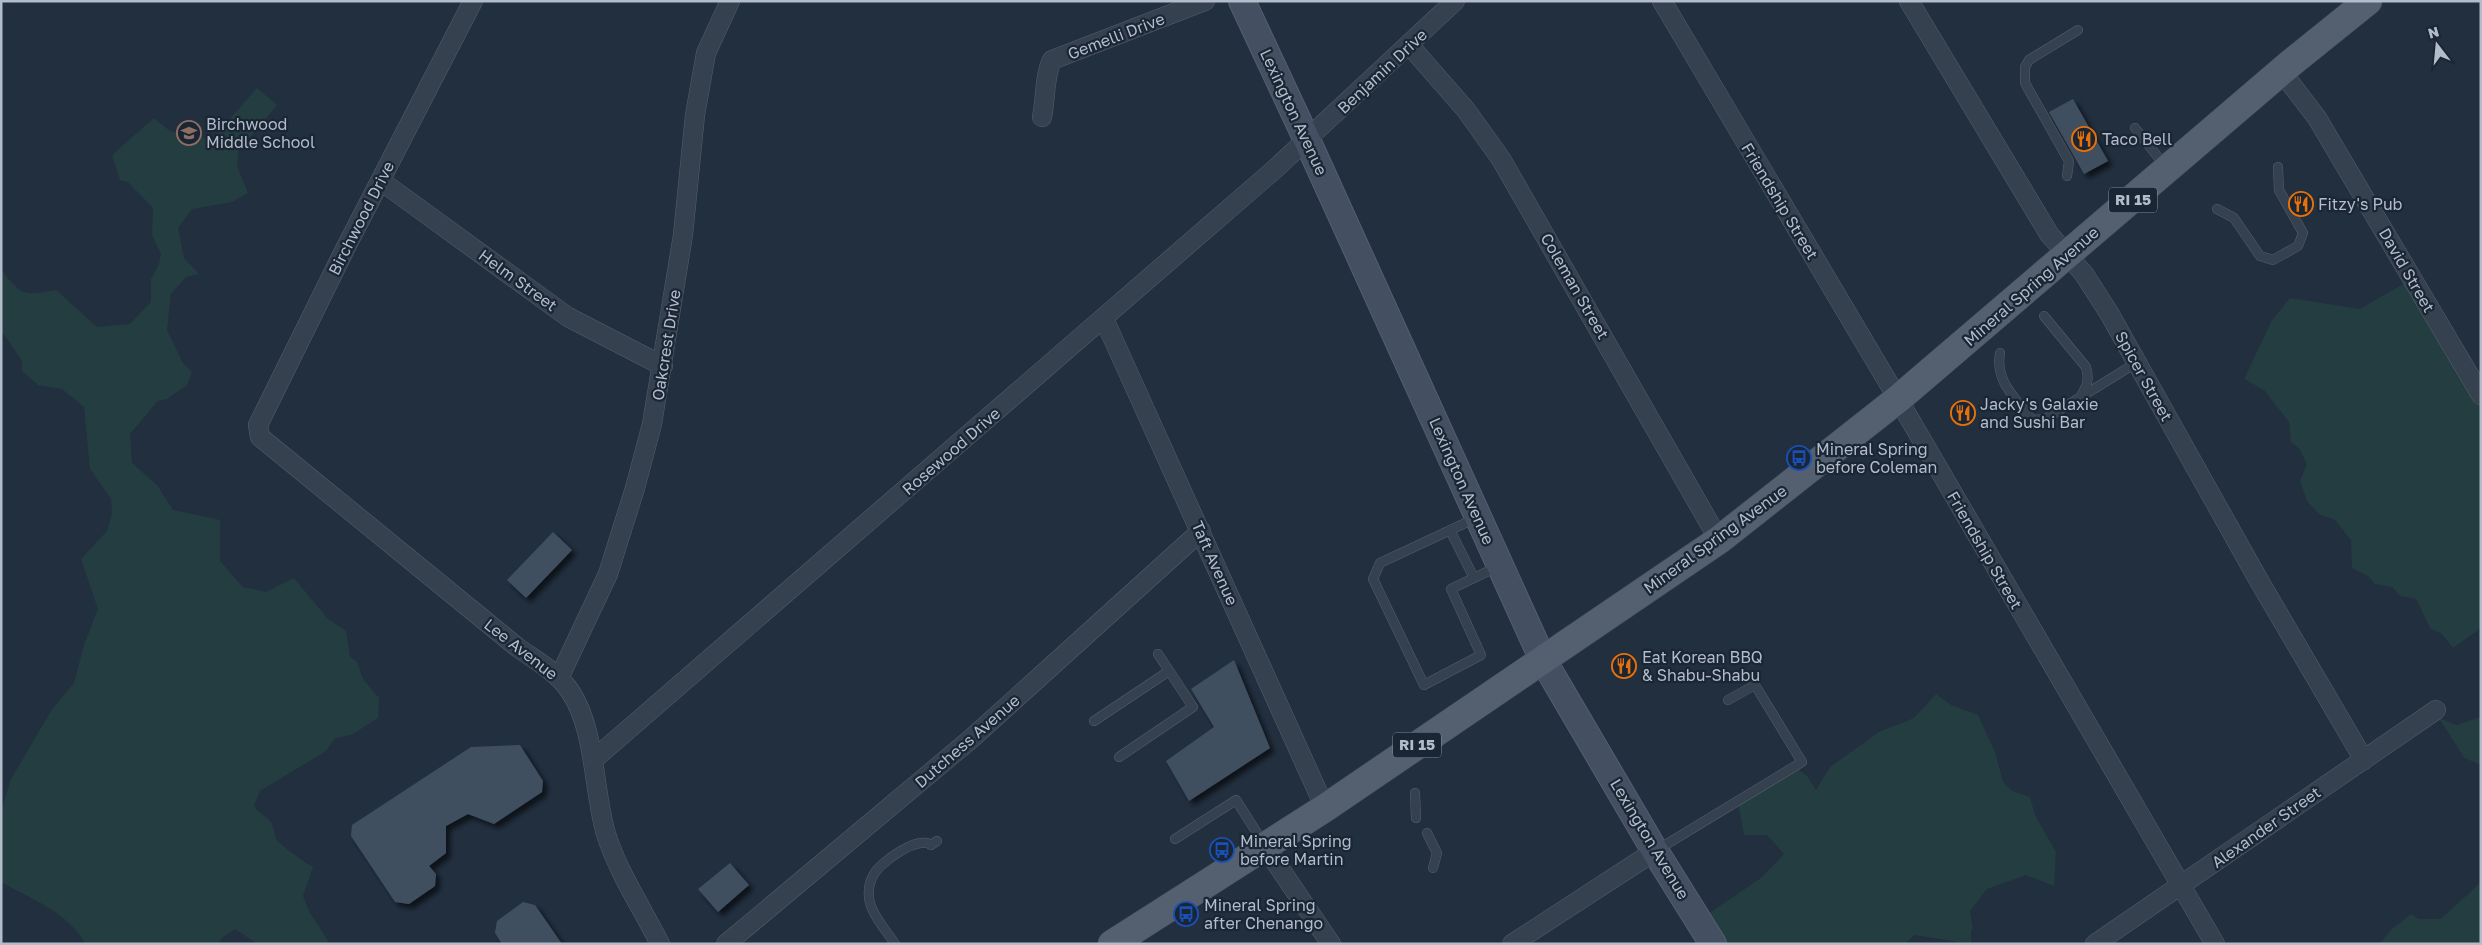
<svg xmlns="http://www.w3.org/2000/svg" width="2482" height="945" font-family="'Golos Text',sans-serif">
	<defs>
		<filter id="shadow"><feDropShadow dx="4.5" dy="4.5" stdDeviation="2.5" flood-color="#0009"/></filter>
	</defs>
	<rect width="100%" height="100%" fill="#222f3f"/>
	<path fill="#243d40" d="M 257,88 L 277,105 L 238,152 L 237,166 L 248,193 L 232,202 L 192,209 L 178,228 L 184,258 L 199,274 L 186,277 L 171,294 L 167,330 L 183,363 L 192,372 L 187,385 L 167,399 L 158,401 L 130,434 L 132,463 L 157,485 L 173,510 L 220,520 L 220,561 L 243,587 L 266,592 L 294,578 L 328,619 L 346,631 L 350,657 L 357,662 L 363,679 L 379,698 L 378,718 L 353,734 L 334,739 L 326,751 L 260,791 L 254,805 C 258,814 266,815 271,822 C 274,827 274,836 278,841 C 282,846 307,864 313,867 L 303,896 L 309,911 L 330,944 L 258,944 L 235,929 L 222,938 L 218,944 L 85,944 C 70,913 29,898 1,882 L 1,811 L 11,779 L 51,711 L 74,683 L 84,645 L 98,609 L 81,559 L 107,531 L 112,513 L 111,499 L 90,469 L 84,407 L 62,389 L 38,385 L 22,371 L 22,361 L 1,330 L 1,269 C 21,296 24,296 56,290 L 97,327 L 130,324 L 151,302 L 151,279 L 159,264 L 161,254 L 152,235 L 153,208 L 128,182 L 120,180 L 112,155 L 154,118 L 170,131 L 211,140 Z
		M 2405,283 L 2481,407 L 2481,628 L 2453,648 L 2442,634 L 2430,628 L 2416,599 L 2400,596 L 2392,587 L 2375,584 L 2368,576 L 2352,568 L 2351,540 L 2334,519 L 2320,515 L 2307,501 L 2300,481 L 2307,464 L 2299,448 L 2291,442 L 2289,422 L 2264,390 L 2244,379 L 2272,320 L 2290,298 L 2360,309 Z
		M 1936,694 L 1951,705 L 1978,715 L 1995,752 L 2003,782 L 2012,791 L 2030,797 L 2035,815 L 2056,852 L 2054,886 L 2026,875 L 1987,889 L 1970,911 L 1973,930 L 1971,929 L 1971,944 L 1914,935 L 1905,944 L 1712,944 L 1699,920 L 1761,878 L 1784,854 L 1767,835 L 1744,835 L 1737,797 L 1792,765 L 1807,776 L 1816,790 L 1830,767 L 1879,732 L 1914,718 Z
		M 2481,717 L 2481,765 L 2464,758 L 2439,718 L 2457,725 Z
		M 2481,882 L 2481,944 L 2379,944 L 2392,929 L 2411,914 L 2419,919 L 2441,919 Z"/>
	<path fill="#414f61" filter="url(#shadow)" d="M 2073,99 L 2108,161 L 2084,174 L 2049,112 Z
		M 553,532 L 572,550 L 526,598 L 507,580 Z
		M 1234,660 L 1270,748 L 1189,801 L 1166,761 L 1214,727 L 1191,689 Z
		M 520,745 L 543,781 L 542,792 L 494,824 L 468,814 L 446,826 L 446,853 L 429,866 L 436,874 L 435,886 L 409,904 L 395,902 L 351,836 L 352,825 L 471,747 Z
		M 730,863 L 749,885 L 718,912 L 698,889 Z
		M 523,902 L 535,905 L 562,944 L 502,944 L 495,933 L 497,921 Z"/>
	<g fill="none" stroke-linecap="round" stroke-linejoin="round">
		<defs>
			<path id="lane" d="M 2135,128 L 2165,166
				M 2067,176 L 2069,161 L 2025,83 L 2025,67 L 2029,60 L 2078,30
				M 2217,209 L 2234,218 L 2260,256 L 2273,260 L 2298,246 L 2303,233 L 2279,190 L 2278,167
				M 2044,316 L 2086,367 C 2089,378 2088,384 2082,394
				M 2000,353 C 1995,382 2015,397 2032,420 L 2045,419 L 2136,363
				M 1476,518 L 1380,563 L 1373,579 L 1424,685 L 1481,655 L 1451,589 L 1499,566
				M 1450,530 L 1474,578
				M 1094,721 L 1169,671
				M 1119,757 L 1193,707 L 1158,654
				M 1415,793 L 1416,818
				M 1427,833 L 1437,853 L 1433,868
				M 1175,839 L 1236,800 L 1264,844
				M 1657,850 L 1802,762 L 1755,685 L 1728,700
				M 895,944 C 886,930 870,913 869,897 C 868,889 870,881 874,874 C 881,862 918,835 931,845 L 937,841"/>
			<path id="street" d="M 473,1 L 346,247 L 258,425 L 260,437 L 517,647 C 535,660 557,672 570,691 C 596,730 593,790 606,834 C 618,872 642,908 660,944
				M 1662,1 L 1898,399 L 2215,944
				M 1909,1 L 2049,234 L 2084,274 L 2109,313 L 2258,579 L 2364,760
				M 1410,46 L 1466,110 L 1501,159 L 1719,540
				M 2282,72 L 2317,118 L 2481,395
				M 1042,117 C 1046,98 1044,77 1052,60 L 1205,1
				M 381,181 L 568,317 L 663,366
				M 1104,319 L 1325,808
				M 559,678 L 608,574 L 635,488 L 652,424 L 683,235 L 695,115 L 706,53 L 730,1
				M 593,760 L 1275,169 L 1455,1
				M 1264,845 L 1331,944
				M 726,944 L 972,738 L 1201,531
				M 1512,944 L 1655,851
				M 2095,944 L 2436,710"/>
			<path id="secondary" d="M 1242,1 L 1307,140 L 1543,660 L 1655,851 L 1713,944"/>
			<path id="primary" d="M 1112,944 L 1325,808 L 1719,540 L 1898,399 L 2291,63 L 2368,1"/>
		</defs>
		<use href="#lane" stroke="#545f6d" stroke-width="10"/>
		<use href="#street" stroke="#545f6d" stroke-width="20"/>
		<use href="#secondary" stroke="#545f6d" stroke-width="28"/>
		<use href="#primary" stroke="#3f4a58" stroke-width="29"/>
		<use href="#lane" stroke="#36414f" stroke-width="9"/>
		<use href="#street" stroke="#36414f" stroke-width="19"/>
		<use href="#secondary" stroke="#445062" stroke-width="26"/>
		<use href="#primary" stroke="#54606f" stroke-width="28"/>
	</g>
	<defs>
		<symbol id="school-ring" viewBox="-11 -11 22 22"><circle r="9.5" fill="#1b2634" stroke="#8d6e63" stroke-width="1.5"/><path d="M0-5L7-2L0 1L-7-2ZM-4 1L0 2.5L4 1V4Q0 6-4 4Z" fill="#8d6e63"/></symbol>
		<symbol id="restaurant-ring" viewBox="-11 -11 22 22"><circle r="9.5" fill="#1b2634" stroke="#e8710a" stroke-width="1.5"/><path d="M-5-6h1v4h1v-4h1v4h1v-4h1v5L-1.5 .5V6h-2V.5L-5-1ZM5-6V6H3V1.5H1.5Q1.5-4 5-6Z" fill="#e8710a"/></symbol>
		<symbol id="bus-ring" viewBox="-11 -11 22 22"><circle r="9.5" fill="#1b2634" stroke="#1a4fb4" stroke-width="1.5"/><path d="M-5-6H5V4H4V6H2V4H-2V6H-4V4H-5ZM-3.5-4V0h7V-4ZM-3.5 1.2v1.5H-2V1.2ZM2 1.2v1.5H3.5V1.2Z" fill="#1a4fb4"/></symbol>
	</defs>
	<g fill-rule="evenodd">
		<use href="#school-ring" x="175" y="119" width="28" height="28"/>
		<use href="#restaurant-ring" x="2070" y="125" width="28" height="28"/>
		<use href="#restaurant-ring" x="2287" y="190" width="28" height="28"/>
		<use href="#restaurant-ring" x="1949" y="399" width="28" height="28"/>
		<use href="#bus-ring" x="1785" y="444" width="28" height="28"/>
		<use href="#restaurant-ring" x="1610" y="652" width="28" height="28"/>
		<use href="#bus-ring" x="1208" y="836" width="28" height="28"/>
		<use href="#bus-ring" x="1172" y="900" width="28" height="28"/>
	</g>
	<g text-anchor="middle" stroke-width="4.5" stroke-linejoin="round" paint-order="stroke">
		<g fill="#1b2634" stroke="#858f9d" stroke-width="1">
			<rect x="2109" y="187.5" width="48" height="25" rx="4"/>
			<rect x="1393" y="732.5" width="48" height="25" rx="4"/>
		</g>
		<g font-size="15" font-weight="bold" fill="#b2bcca">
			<text x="2133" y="205">RI 15</text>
			<text x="1417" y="750">RI 15</text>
		</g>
		<g font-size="16" fill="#b2bcca" stroke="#1b2634">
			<text transform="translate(1116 36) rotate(-21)" y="6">Gemelli Drive</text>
			<text transform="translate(1382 71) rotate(-43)" y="6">Benjamin Drive</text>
			<text transform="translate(1294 112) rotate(65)" y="6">Lexington Avenue</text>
			<text transform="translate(1780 201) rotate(59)" y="6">Friendship Street</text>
			<text transform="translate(361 218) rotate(-63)" y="6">Birchwood Drive</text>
			<text transform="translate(2407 270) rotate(60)" y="6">David Street</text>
			<text transform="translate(518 280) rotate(36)" y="6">Helm Street</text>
			<text transform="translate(1575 286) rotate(60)" y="6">Coleman Street</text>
			<text transform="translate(2031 286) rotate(-41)" y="6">Mineral Spring Avenue</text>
			<text transform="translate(666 345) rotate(-81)" y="6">Oakcrest Drive</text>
			<text transform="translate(2144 376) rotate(61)" y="6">Spicer Street</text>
			<text transform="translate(951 451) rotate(-41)" y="6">Rosewood Drive</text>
			<text transform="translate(1462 481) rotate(66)" y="6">Lexington Avenue</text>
			<text transform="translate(1715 539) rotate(-36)" y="6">Mineral Spring Avenue</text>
			<text transform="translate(1985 550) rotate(60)" y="6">Friendship Street</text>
			<text transform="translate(1215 563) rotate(66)" y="6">Taft Avenue</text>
			<text transform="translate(521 649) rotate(38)" y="6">Lee Avenue</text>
			<text transform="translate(967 741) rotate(-41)" y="6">Dutchess Avenue</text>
			<text transform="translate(2266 827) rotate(-35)" y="6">Alexander Street</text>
			<text transform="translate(1650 839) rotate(59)" y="6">Lexington Avenue</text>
		</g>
		<g font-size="16" fill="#b2bcca" stroke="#1b2634" text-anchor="start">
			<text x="206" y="130">Birchwood<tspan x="206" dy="18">Middle School</tspan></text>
			<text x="2102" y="145">Taco Bell</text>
			<text x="2318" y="210">Fitzy's Pub</text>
			<text x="1980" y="410">Jacky's Galaxie<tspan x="1980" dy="18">and Sushi Bar</tspan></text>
			<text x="1816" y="455">Mineral Spring<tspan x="1816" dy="18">before Coleman</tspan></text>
			<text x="1642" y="663">Eat Korean BBQ<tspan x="1642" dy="18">&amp; Shabu-Shabu</tspan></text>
			<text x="1240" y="847">Mineral Spring<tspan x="1240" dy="18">before Martin</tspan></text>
			<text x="1204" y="911">Mineral Spring<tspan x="1204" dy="18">after Chenango</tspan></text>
		</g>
	</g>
	<rect width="2482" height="945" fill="none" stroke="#b2bcca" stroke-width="5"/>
	<g transform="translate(2437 45) rotate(344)" stroke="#1b2634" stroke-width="4" paint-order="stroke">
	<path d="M0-4L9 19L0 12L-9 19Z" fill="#b2bcca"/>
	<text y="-8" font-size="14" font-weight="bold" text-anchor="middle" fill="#b2bcca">N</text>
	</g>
</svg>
